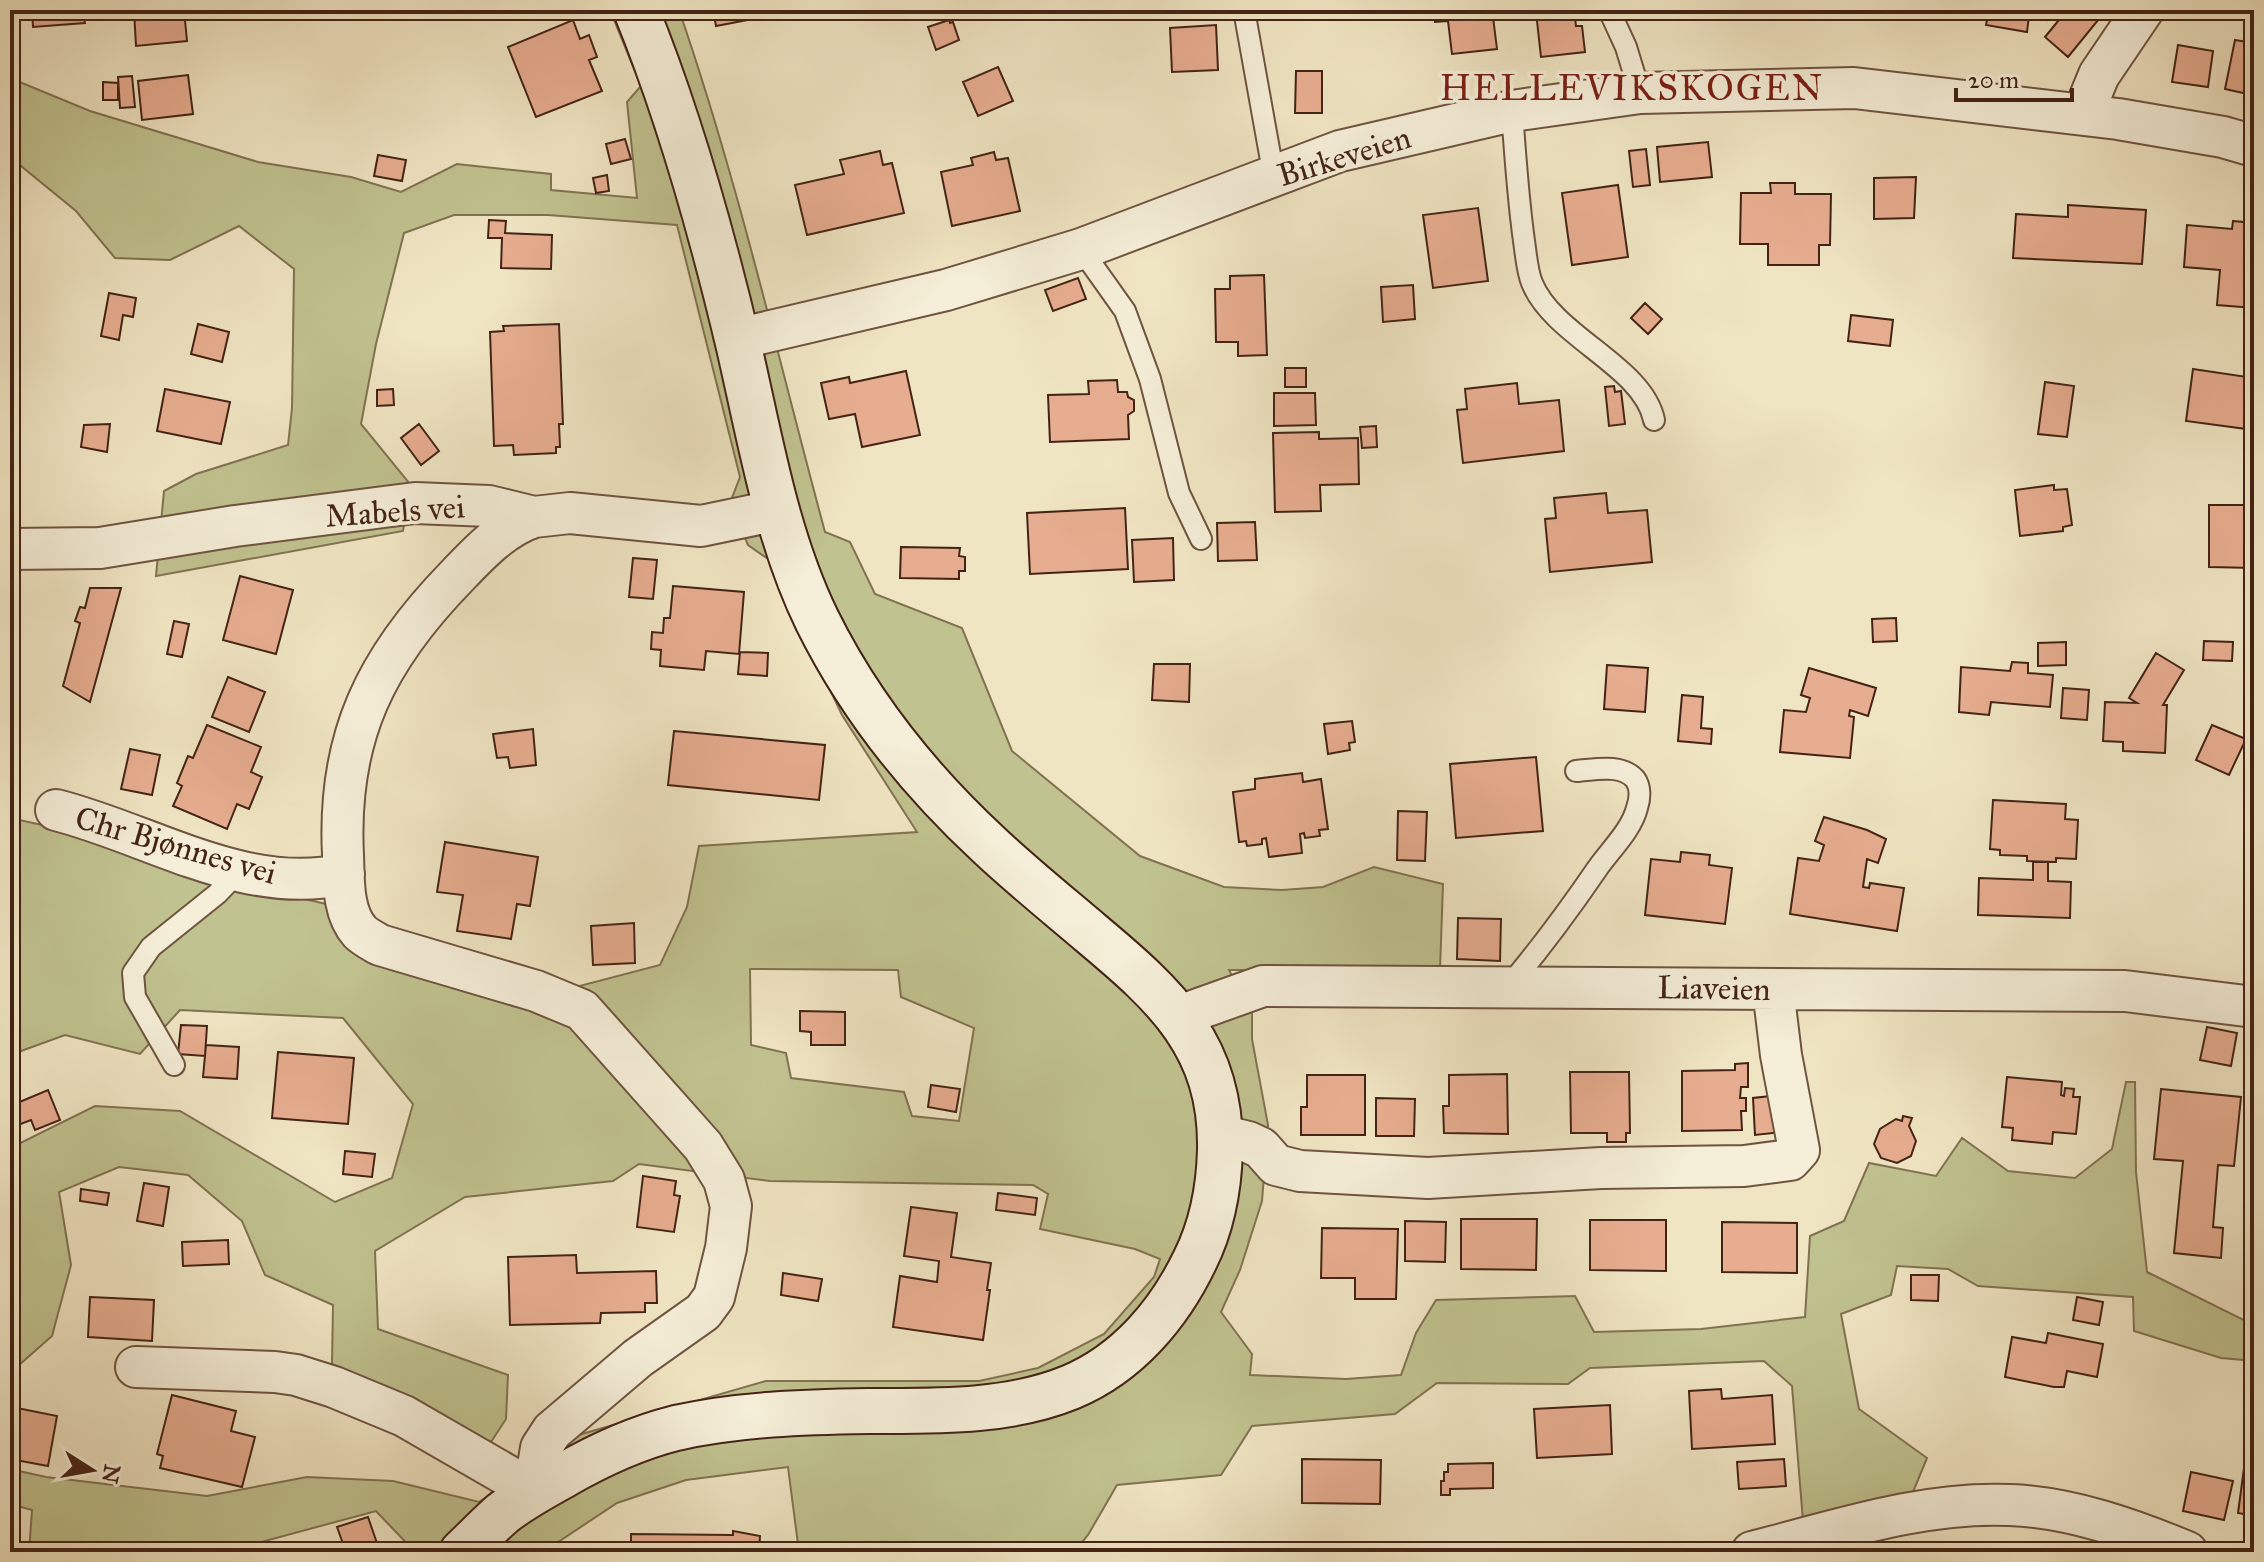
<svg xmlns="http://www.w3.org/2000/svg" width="2264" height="1562" font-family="'IM FELL Great Primer',serif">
	<rect width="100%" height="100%" fill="#f0e5c3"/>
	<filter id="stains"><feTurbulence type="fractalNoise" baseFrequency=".0025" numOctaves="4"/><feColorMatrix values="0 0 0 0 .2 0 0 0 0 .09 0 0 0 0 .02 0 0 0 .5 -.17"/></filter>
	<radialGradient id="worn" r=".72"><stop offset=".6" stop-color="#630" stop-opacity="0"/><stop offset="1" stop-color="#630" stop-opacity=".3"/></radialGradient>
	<path fill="#c0c28f" stroke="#827252" stroke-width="2" fill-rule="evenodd" d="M 610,10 L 679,10 C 738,181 778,358 825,532 L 850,542 L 875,594 L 962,628 L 1012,751 L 1140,856 L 1224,887 L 1282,890 L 1323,887 L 1374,867 L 1443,884 L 1440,970 L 1229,970 L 1252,1012 L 1252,1039 L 1268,1125 L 1262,1201 L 1240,1270 L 1221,1312 L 1252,1354 L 1250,1375 L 1346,1379 L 1401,1375 L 1416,1333 L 1436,1300 L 1575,1296 L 1594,1332 L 1701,1329 L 1805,1317 L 1810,1236 L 1844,1221 L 1869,1163 L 1936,1176 L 1962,1138 L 2008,1171 L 2075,1178 L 2112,1149 L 2126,1082 L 2135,1082 L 2136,1172 L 2147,1272 L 2254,1325 L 2254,1361 L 2221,1358 L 2134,1331 L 2133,1297 L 1978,1286 L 1948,1269 L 1897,1266 L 1891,1295 L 1841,1314 L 1859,1409 L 1927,1458 L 1911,1497 L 1803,1521 L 1792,1386 L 1764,1361 L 1590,1368 L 1568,1384 L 1437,1383 L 1395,1414 L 1252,1426 L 1221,1475 L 1117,1485 L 1088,1535 L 1074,1552 L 799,1552 L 788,1467 L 686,1480 L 617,1503 L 543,1552 L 415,1552 L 376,1511 L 250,1545 L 157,1552 L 29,1552 L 32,1510 L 10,1504 L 10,1469 L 46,1477 L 207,1496 L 307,1477 L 393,1481 L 479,1502 L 575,1436 L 766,1381 L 979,1381 L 1038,1368 L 1104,1334 L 1154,1277 L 1160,1259 L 1135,1249 L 1040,1229 L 1048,1194 L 1033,1185 L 770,1181 L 639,1164 L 613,1181 L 465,1197 L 375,1251 L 378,1329 L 508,1375 L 506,1419 L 491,1442 L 332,1364 L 333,1305 L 265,1275 L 242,1221 L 188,1175 L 119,1167 L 59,1192 L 71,1265 L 52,1336 L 10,1373 L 10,1148 L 95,1106 L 180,1111 L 335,1202 L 392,1178 L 413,1104 L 343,1018 L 180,1010 L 140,1054 L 65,1035 L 10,1055 L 10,818 L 61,829 L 203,875 L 326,904 L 377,959 L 530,999 L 660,965 L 687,907 L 699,846 L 917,832 L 842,715 L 768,559 L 748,545 L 730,503 L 740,477 L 677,225 L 548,215 L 454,215 L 404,233 L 376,344 L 361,424 L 410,484 L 403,531 L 156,576 L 164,491 L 196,474 L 288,445 L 292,408 L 294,269 L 239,226 L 170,260 L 115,258 L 76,211 L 10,157 L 10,78 L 90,111 L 258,162 L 351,177 L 401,192 L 457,164 L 551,174 L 551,190 L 637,198 L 627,102 L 641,86 ZM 750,969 L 898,970 L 901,997 L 974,1028 L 959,1121 L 912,1116 L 904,1092 L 791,1078 L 786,1053 L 751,1045 Z"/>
	<path fill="#e7ad90" stroke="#442315" stroke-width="2" d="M 32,10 L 83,10 L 85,23 L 33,27 Z
		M 134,10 L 184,10 L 187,41 L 136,46 Z
		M 713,10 L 752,10 L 753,19 L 716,26 Z
		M 1434,10 L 1554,10 L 1554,11 L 1493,17 L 1497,49 L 1452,54 L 1448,21 L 1435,22 Z
		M 1574,10 L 1576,26 L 1582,26 L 1585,52 L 1541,57 L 1536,12 Z
		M 1989,10 L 2049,10 L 2047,20 L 2029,16 L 2027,32 L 1986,25 Z
		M 2067,10 L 2088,10 L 2099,19 L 2068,57 L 2045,37 Z
		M 573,20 L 580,39 L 589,35 L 597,57 L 589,60 L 602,91 L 536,117 L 508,47 Z
		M 949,20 L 950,23 L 953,22 L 959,40 L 936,50 L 928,27 Z
		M 1216,25 L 1218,70 L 1172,72 L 1170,28 Z
		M 2235,40 L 2254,43 L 2254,101 L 2251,100 L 2252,95 L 2225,89 Z
		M 2178,45 L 2213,51 L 2208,87 L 2172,82 Z
		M 998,67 L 1013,101 L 978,116 L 963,82 Z
		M 1296,71 L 1322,71 L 1322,113 L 1295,113 Z
		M 188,75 L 193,114 L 142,120 L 138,81 Z
		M 132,76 L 135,107 L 120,108 L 118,77 Z
		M 103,82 L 118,83 L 118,100 L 103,100 Z
		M 625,139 L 631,159 L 611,164 L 606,144 Z
		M 1708,142 L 1712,177 L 1660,182 L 1657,147 Z
		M 1646,149 L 1650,185 L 1633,187 L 1629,151 Z
		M 880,151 L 883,165 L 892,163 L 904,213 L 807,235 L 795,185 L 844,174 L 840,160 Z
		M 994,152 L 996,160 L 1008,158 L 1020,211 L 952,226 L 941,172 L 973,165 L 971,158 Z
		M 378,155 L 406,160 L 402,181 L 374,176 Z
		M 607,175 L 609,191 L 596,193 L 593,178 Z
		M 1916,177 L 1914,218 L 1874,219 L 1874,178 Z
		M 1770,183 L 1795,183 L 1795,194 L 1831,194 L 1830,245 L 1819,245 L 1819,265 L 1768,265 L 1768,244 L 1740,244 L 1741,193 L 1771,193 Z
		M 1618,185 L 1628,257 L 1572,265 L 1562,193 Z
		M 2068,205 L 2146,210 L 2142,264 L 2013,258 L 2016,214 L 2068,217 Z
		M 1478,208 L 1488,281 L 1433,288 L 1423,215 Z
		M 489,220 L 506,221 L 505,233 L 552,235 L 551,269 L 501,268 L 502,238 L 488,238 Z
		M 2233,221 L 2254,223 L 2254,308 L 2217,305 L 2220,270 L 2184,267 L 2187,225 L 2232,229 Z
		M 1264,275 L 1267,355 L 1238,356 L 1238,342 L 1216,342 L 1215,289 L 1230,289 L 1230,276 Z
		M 1078,278 L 1086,299 L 1053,311 L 1045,290 Z
		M 1413,285 L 1415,319 L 1383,322 L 1381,287 Z
		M 109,293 L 136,298 L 133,317 L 123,315 L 119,340 L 101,336 Z
		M 1645,303 L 1662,319 L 1648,334 L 1631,318 Z
		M 1851,315 L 1893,320 L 1890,346 L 1848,341 Z
		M 198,324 L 229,332 L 222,362 L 191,354 Z
		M 559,324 L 563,424 L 559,424 L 560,447 L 556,447 L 556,453 L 514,455 L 513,445 L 494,446 L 490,332 L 504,331 L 503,326 Z
		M 1285,368 L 1306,368 L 1306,387 L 1285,387 Z
		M 2193,369 L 2254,378 L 2254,430 L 2186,421 Z
		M 906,371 L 920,435 L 862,447 L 855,414 L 829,419 L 821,383 L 849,377 L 850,383 Z
		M 1117,380 L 1118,392 L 1127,392 L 1128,397 L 1134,400 L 1134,411 L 1128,415 L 1129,439 L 1050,442 L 1048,395 L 1089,394 L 1088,381 Z
		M 2045,382 L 2074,386 L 2067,437 L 2038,434 Z
		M 1517,383 L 1519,404 L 1559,400 L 1564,451 L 1463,463 L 1457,410 L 1467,409 L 1465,389 Z
		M 1614,386 L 1615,392 L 1621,391 L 1625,424 L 1609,426 L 1605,387 Z
		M 165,389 L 230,402 L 221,444 L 157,431 Z
		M 393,389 L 394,405 L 377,406 L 377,390 Z
		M 1274,393 L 1315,393 L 1316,425 L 1274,426 Z
		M 110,424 L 107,452 L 81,447 L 84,425 Z
		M 419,424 L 439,451 L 421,465 L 401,438 Z
		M 1376,426 L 1377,447 L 1362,448 L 1360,427 Z
		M 1319,432 L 1319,439 L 1358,438 L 1359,484 L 1320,485 L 1321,511 L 1275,512 L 1273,433 Z
		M 2054,485 L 2054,490 L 2067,489 L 2072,525 L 2063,527 L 2063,531 L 2020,536 L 2015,490 Z
		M 1606,493 L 1608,513 L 1647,510 L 1652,562 L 1550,572 L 1545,519 L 1556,518 L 1554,498 Z
		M 2209,505 L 2254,505 L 2254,568 L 2209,567 Z
		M 1125,508 L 1128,569 L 1030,574 L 1027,513 Z
		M 1255,522 L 1257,560 L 1218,561 L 1217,523 Z
		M 1173,538 L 1174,580 L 1134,582 L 1132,540 Z
		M 901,547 L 960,548 L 959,556 L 965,557 L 965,571 L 959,571 L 959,579 L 900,578 Z
		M 633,558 L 657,560 L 653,599 L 629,597 Z
		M 240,576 L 293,590 L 276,654 L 223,640 Z
		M 673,586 L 744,592 L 739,654 L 706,651 L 704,670 L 660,666 L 661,650 L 651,649 L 652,632 L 663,633 L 664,618 L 670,618 Z
		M 90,588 L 121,588 L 90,702 L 63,686 L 80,623 L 75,621 L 80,607 L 85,608 Z
		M 1896,618 L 1897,641 L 1873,642 L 1872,619 Z
		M 174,621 L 189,624 L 182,657 L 167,654 Z
		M 2204,641 L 2233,642 L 2232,661 L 2203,660 Z
		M 2066,642 L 2066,665 L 2038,666 L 2038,643 Z
		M 740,652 L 768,653 L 767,676 L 738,674 Z
		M 2156,653 L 2184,670 L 2163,705 L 2167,705 L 2165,753 L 2123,751 L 2123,742 L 2103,741 L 2105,702 L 2137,703 L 2129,698 Z
		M 2012,662 L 2028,663 L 2028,673 L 2053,675 L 2050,707 L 1991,702 L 1989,715 L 1959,712 L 1961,667 L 2010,671 Z
		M 1154,664 L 1190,664 L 1189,702 L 1152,700 Z
		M 1607,665 L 1648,668 L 1645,712 L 1604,709 Z
		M 1809,668 L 1876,688 L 1868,716 L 1850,710 L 1849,716 L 1854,717 L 1850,758 L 1780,752 L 1784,710 L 1806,712 L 1810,698 L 1801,695 Z
		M 228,677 L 265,692 L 249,732 L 212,717 Z
		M 2063,688 L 2089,690 L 2087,720 L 2061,718 Z
		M 1682,695 L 1703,697 L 1701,728 L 1712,729 L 1711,744 L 1678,741 Z
		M 1352,721 L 1355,742 L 1349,743 L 1350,750 L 1328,754 L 1324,724 Z
		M 207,725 L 261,747 L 251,772 L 262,777 L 249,809 L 237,804 L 227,829 L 173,806 L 182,786 L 177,783 L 188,756 L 193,758 Z
		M 2212,725 L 2246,739 L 2229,775 L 2196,760 Z
		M 533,729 L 536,765 L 510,768 L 508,757 L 497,758 L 493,734 Z
		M 674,731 L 825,745 L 819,800 L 668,785 Z
		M 130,749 L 160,755 L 152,795 L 121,789 Z
		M 1536,757 L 1543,831 L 1456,838 L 1450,764 Z
		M 1302,773 L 1303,782 L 1321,779 L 1328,829 L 1319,830 L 1320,836 L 1305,838 L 1304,833 L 1300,834 L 1302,853 L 1269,857 L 1266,838 L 1262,839 L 1262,844 L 1247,846 L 1246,841 L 1239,842 L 1233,792 L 1255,789 L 1255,779 Z
		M 1993,800 L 2066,804 L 2065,819 L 2078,820 L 2076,859 L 2056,858 L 2056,862 L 2027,861 L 2027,856 L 2000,855 L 2000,850 L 1990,849 Z
		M 1398,811 L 1427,812 L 1425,861 L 1397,860 Z
		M 1824,817 L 1867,830 L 1886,839 L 1878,863 L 1867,859 L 1863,887 L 1869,888 L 1870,883 L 1904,888 L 1897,931 L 1790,914 L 1798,858 L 1819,861 L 1824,845 L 1815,841 Z
		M 445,842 L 538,857 L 530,906 L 517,904 L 511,939 L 457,931 L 463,895 L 437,892 Z
		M 1681,852 L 1710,855 L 1709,865 L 1732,868 L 1725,924 L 1645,915 L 1651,859 L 1680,862 Z
		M 2033,862 L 2048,862 L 2048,881 L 2071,882 L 2070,918 L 1978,915 L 1979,878 L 2033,880 Z
		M 1458,918 L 1501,919 L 1500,961 L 1457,959 Z
		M 634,923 L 635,963 L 593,965 L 591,926 Z
		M 800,1011 L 845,1012 L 845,1045 L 811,1045 L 811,1032 L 800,1031 Z
		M 181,1025 L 207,1026 L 205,1056 L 178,1054 Z
		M 2207,1027 L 2237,1033 L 2231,1066 L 2200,1060 Z
		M 206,1045 L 239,1047 L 237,1079 L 203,1077 Z
		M 278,1052 L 354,1058 L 348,1124 L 272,1118 Z
		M 1748,1063 L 1748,1087 L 1741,1087 L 1740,1098 L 1746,1098 L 1746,1111 L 1741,1111 L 1742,1130 L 1682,1131 L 1682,1071 L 1735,1070 L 1735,1064 Z
		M 1570,1072 L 1629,1072 L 1630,1133 L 1626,1133 L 1626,1142 L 1607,1142 L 1607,1133 L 1571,1133 Z
		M 1507,1074 L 1508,1134 L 1444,1133 L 1443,1106 L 1449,1106 L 1449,1075 Z
		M 1307,1075 L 1365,1075 L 1365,1135 L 1301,1135 L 1301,1107 L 1307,1107 Z
		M 2007,1077 L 2062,1082 L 2061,1095 L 2064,1096 L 2065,1088 L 2074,1089 L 2073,1097 L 2080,1097 L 2076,1134 L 2053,1132 L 2052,1144 L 2012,1140 L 2013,1128 L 2002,1127 Z
		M 931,1085 L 960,1089 L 956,1112 L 928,1107 Z
		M 2161,1089 L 2241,1097 L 2234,1166 L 2218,1165 L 2213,1227 L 2223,1228 L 2221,1258 L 2174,1253 L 2183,1161 L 2154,1159 Z
		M 48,1090 L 60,1120 L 35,1130 L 31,1120 L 10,1128 L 10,1106 Z
		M 1781,1095 L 1783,1132 L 1755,1135 L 1753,1098 Z
		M 1376,1098 L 1415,1099 L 1414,1136 L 1376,1136 Z
		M 1903,1116 L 1912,1118 L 1909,1126 L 1916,1141 L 1911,1156 L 1897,1163 L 1881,1158 L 1874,1144 L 1880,1129 L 1896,1119 L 1902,1121 Z
		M 345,1151 L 375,1154 L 372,1177 L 343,1174 Z
		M 643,1176 L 676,1181 L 674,1195 L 680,1196 L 674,1232 L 637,1227 Z
		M 144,1183 L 169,1187 L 163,1226 L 137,1221 Z
		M 81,1189 L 109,1193 L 107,1205 L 80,1201 Z
		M 998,1193 L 1037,1198 L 1035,1215 L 996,1210 Z
		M 911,1207 L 957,1213 L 951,1257 L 991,1263 L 987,1290 L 990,1290 L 983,1340 L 893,1327 L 900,1276 L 937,1282 L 939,1261 L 904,1256 Z
		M 1461,1219 L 1537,1219 L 1536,1270 L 1461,1269 Z
		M 1590,1220 L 1666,1220 L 1666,1271 L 1590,1270 Z
		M 1405,1221 L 1446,1222 L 1445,1262 L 1405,1261 Z
		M 1722,1222 L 1797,1223 L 1797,1273 L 1722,1272 Z
		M 1322,1228 L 1398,1229 L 1396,1299 L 1355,1299 L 1355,1278 L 1321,1278 Z
		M 228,1240 L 229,1264 L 183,1266 L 182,1242 Z
		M 576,1255 L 577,1273 L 656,1271 L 657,1303 L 645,1303 L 645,1312 L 601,1313 L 600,1323 L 510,1325 L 508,1257 Z
		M 2247,1272 L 2254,1273 L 2254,1313 L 2244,1312 Z
		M 783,1273 L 822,1279 L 818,1301 L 781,1295 Z
		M 1911,1275 L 1939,1275 L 1938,1301 L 1911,1300 Z
		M 90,1297 L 154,1300 L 152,1341 L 88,1337 Z
		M 2077,1297 L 2103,1302 L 2099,1325 L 2073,1320 Z
		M 2048,1333 L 2103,1344 L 2097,1377 L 2067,1371 L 2064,1387 L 2054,1387 L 2005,1377 L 2012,1337 L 2046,1343 Z
		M 1721,1389 L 1722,1399 L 1772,1395 L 1775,1444 L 1692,1449 L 1689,1391 Z
		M 172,1395 L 236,1411 L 231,1431 L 255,1437 L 242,1487 L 160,1468 L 163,1456 L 157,1454 Z
		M 1610,1405 L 1612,1454 L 1537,1458 L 1534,1409 Z
		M 12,1407 L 57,1416 L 48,1466 L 10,1459 Z
		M 1302,1459 L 1381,1460 L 1380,1504 L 1302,1503 Z
		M 1784,1459 L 1786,1486 L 1739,1489 L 1737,1462 Z
		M 1493,1463 L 1493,1488 L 1450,1489 L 1450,1495 L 1441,1495 L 1441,1481 L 1444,1481 L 1444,1472 L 1448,1472 L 1448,1464 Z
		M 2244,1468 L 2254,1469 L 2254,1516 L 2238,1513 Z
		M 2191,1472 L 2233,1481 L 2224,1520 L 2183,1511 Z
		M 368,1517 L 380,1552 L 346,1552 L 337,1527 Z
		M 733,1531 L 760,1536 L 759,1552 L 631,1552 L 631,1534 L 733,1535 Z"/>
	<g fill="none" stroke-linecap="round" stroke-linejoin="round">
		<defs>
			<path id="lane" d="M 1244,10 L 1274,177
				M 1609,10 L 1626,47 L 1640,93
				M 1512,111 C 1515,154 1518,198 1524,241 C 1526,254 1527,271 1532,283 C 1554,337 1643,366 1654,420
				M 1081,249 L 1125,311 L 1150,379 L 1179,493 L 1201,539
				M 1508,987 C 1540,949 1569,910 1597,869 C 1610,850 1631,831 1637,808 C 1640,799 1641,787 1635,779 C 1621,763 1593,770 1576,771
				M 174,1065 L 135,997 L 133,973 L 151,947 L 217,894 L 240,870"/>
			<path id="street" d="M 2083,114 L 2099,75 L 2143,10
				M 737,339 L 946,290 L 1081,249 L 1340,151 L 1512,111 L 1640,93 L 1854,88 L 2118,119 L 2223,137 L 2254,146
				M 10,549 L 100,548 L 235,526 L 415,503 L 489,506 L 534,517 L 570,513 L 701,526 L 778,510
				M 56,810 C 148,833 246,897 344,874
				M 1179,1016 L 1263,986 L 2125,991 L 2254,1007
				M 1220,1135 L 1248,1142 L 1261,1148 L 1276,1165 L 1300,1171 L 1428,1178 L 1601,1168 L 1744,1166 L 1790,1160 L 1799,1150 L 1781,1055 L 1773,989
				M 136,1367 L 275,1372 L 296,1375 L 334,1387 L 404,1416 L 534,1491 L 541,1448 L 552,1431 L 638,1358 L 703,1312 L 714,1297 L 726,1248 L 731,1206 L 724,1180 L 703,1146 L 582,1010 L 536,991 L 380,945 C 373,941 365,937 360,932 C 342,912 344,880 343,855 C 337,737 376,659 457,576 C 479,553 503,527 534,517
				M 1752,1552 C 1835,1531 1922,1501 2010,1505 C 2070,1507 2132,1529 2187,1552"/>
			<path id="secondary" d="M 462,1552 C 476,1539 489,1525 503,1513 C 521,1499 541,1488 561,1477 C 597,1456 636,1438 676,1428 C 738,1414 805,1412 869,1411 C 935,1411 1008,1413 1071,1387 C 1128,1363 1169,1314 1195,1260 C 1212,1226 1219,1188 1220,1150 C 1222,1046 1166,996 1092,934 C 1058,905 1022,876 989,845 C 920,781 859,705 817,620 C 776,536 760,438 739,347 C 712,233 680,118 636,10"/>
		</defs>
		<use href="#lane" stroke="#6f5440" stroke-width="24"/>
		<use href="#street" stroke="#6f5440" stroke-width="44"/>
		<use href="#secondary" stroke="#442315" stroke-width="48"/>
		<use href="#lane" stroke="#f5eed8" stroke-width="20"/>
		<use href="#street" stroke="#f5eed8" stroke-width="40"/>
		<use href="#secondary" stroke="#f5eed8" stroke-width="44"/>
	</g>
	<g text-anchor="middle" stroke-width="7" stroke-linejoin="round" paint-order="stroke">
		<g font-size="32" fill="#442315" stroke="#f5eed8">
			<text transform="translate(1344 156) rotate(-17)" y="11">Birkeveien</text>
			<text transform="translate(395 511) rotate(-4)" y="11">Mabels vei</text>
			<text transform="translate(176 845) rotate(16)" y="11">Chr Bjønnes vei</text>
			<text transform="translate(1714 988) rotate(1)" y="11">Liaveien</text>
		</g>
		<g font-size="36" letter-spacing="2" fill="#7a1f14" stroke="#f5eed8">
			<text x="1632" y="100">HELLEVIKSKOGEN</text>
		</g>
	</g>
	<rect width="2264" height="1562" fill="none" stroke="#f0e5c3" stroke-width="40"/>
	<rect x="12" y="12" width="2240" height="1538" fill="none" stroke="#442315" stroke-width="4"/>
	<rect x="20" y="20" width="2224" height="1522" fill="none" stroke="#442315" stroke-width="2"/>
	<g transform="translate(92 1470) rotate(101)" stroke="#f5eed8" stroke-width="6" paint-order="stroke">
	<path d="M0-6L14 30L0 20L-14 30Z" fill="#442315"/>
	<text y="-12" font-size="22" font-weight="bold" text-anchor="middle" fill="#442315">N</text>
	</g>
	<path d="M1956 88v12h116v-12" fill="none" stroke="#442315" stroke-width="4"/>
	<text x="1968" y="88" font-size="24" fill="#442315" stroke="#f5eed8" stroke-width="6" paint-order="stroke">20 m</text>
	<rect width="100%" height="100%" filter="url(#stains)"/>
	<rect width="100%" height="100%" fill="url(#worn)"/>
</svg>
